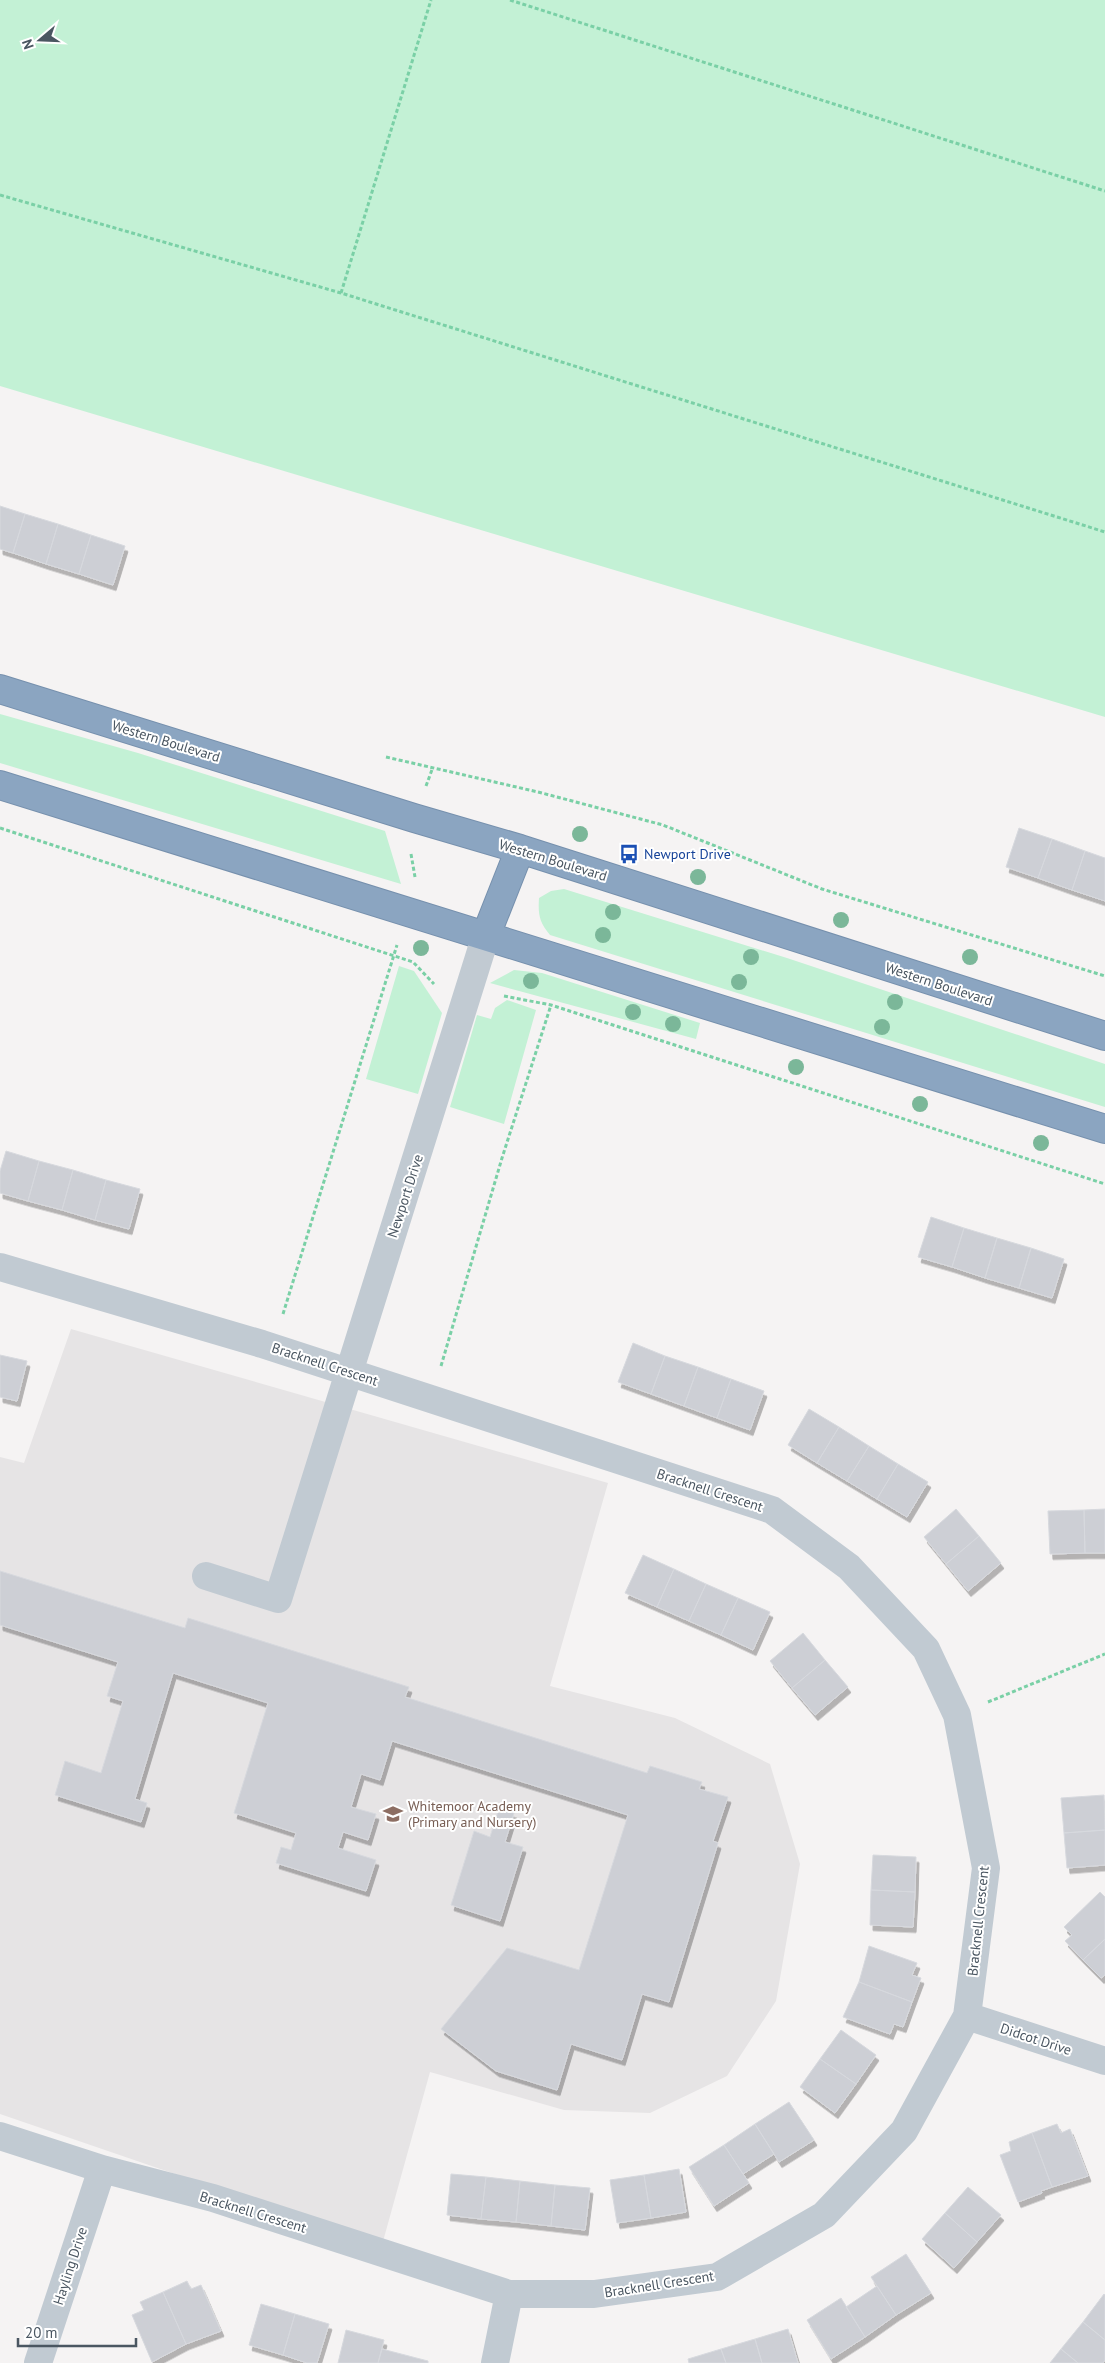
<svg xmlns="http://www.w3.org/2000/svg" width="1105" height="2363" font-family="'PT Sans',sans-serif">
	<defs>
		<filter id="shadow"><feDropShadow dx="3" dy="5.5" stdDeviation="0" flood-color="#0004"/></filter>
	</defs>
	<rect width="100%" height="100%" fill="#f5f3f3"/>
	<path fill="#e6e4e5" d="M 71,1329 L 608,1483 L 550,1686 L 675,1718 L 770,1764 L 800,1864 L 776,2001 L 727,2076 L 650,2113 L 564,2110 L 430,2072 L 382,2245 L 0,2114 L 0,1457 L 24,1463 Z"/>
	<path fill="#c3f1d5" d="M 0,0 L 1105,0 L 1105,717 L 0,386 Z
		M 0,714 L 138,753 L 385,831 L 401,884 L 0,763 Z
		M 564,889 L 787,958 L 1105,1064 L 1105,1107 L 550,935 C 539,922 538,914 539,898 L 551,891 Z
		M 399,966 L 414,971 L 442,1013 L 418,1094 L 366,1079 Z
		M 514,970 L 542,973 L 700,1023 L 696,1039 L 490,983 Z
		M 507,1000 L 536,1010 L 504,1124 L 450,1107 L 477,1015 L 491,1019 L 495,1008 Z"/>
	<path fill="#cdcfd5" stroke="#d7d9de" filter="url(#shadow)" d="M 0,506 L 25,514 L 13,553 L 0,549 Z
		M 25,514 L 58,524 L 46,564 L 13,553 Z
		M 58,524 L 91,535 L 79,574 L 46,564 Z
		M 91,535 L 125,546 L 113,585 L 79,574 Z
		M 1019,828 L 1052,839 L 1038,878 L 1006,867 Z
		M 1052,839 L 1085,851 L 1072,890 L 1038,878 Z
		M 1085,851 L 1105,858 L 1105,901 L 1072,890 Z
		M 6,1151 L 39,1161 L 28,1201 L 0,1193 L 0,1171 Z
		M 39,1161 L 73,1170 L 62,1210 L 28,1201 Z
		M 73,1170 L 106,1180 L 95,1220 L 62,1210 Z
		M 106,1180 L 140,1189 L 129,1229 L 95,1220 Z
		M 931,1217 L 964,1228 L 952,1267 L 918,1257 Z
		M 964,1228 L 997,1238 L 985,1278 L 952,1267 Z
		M 997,1238 L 1031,1248 L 1019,1288 L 985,1278 Z
		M 1031,1248 L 1064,1259 L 1052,1298 L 1019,1288 Z
		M 633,1343 L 665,1356 L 651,1394 L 618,1382 Z
		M 0,1355 L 27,1361 L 17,1401 L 0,1397 Z
		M 665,1356 L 698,1367 L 684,1406 L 651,1394 Z
		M 698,1367 L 731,1379 L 717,1418 L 684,1406 Z
		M 731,1379 L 764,1391 L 750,1430 L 717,1418 Z
		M 809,1409 L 839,1427 L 817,1463 L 788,1445 Z
		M 839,1427 L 869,1446 L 847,1481 L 817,1463 Z
		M 869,1446 L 898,1464 L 877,1499 L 847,1481 Z
		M 898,1464 L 928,1482 L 907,1517 L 877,1499 Z
		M 956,1509 L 979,1536 L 946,1564 L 924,1537 Z
		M 1105,1509 L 1105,1553 L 1085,1553 L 1084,1510 Z
		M 1084,1510 L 1085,1553 L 1050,1554 L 1048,1511 Z
		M 979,1536 L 1001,1563 L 968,1591 L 946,1564 Z
		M 643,1555 L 674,1569 L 657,1607 L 625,1593 Z
		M 674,1569 L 706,1584 L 689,1621 L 657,1607 Z
		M 0,1571 L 185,1628 L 188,1618 L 409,1687 L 405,1697 L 647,1773 L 650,1766 L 702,1782 L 699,1789 L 728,1797 L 713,1841 L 718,1843 L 669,2002 L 642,1994 L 622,2060 L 571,2044 L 557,2090 L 496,2071 L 441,2029 L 507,1948 L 579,1970 L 628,1815 L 392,1741 L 380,1780 L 361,1774 L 351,1807 L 376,1814 L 368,1840 L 343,1832 L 338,1848 L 376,1860 L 366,1891 L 276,1863 L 281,1847 L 291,1850 L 296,1833 L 234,1813 L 268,1703 L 173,1673 L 135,1799 L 147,1803 L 141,1822 L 55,1795 L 65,1761 L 101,1773 L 123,1701 L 107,1696 L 118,1662 L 0,1625 Z
		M 706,1584 L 738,1598 L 721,1635 L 689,1621 Z
		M 738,1598 L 770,1612 L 753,1650 L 721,1635 Z
		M 803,1633 L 825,1660 L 792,1688 L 770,1661 Z
		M 825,1660 L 848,1687 L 815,1715 L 792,1688 Z
		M 1104,1795 L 1105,1830 L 1064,1833 L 1061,1798 Z
		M 499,1808 L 514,1813 L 505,1842 L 523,1847 L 500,1921 L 451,1905 L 474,1831 L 490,1837 Z
		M 1105,1830 L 1105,1865 L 1067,1868 L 1064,1833 Z
		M 873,1855 L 916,1857 L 915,1892 L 871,1890 Z
		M 871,1890 L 915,1892 L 913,1927 L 870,1925 Z
		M 1100,1892 L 1105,1897 L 1105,1939 L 1083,1960 L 1065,1941 L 1072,1935 L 1064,1927 Z
		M 1105,1939 L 1105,1975 L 1101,1978 L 1083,1960 Z
		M 869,1946 L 917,1963 L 912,1975 L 921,1978 L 912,2002 L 859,1982 Z
		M 859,1982 L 912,2002 L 903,2027 L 894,2024 L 890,2034 L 843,2017 Z
		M 841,2030 L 876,2055 L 856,2084 L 820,2059 Z
		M 820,2059 L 856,2084 L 835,2113 L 800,2087 Z
		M 789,2102 L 814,2140 L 779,2162 L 755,2124 Z
		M 755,2124 L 774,2154 L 743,2174 L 724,2145 Z
		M 1057,2124 L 1061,2133 L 1070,2129 L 1088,2176 L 1052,2187 L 1032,2133 Z
		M 1032,2133 L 1052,2187 L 1041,2191 L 1042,2193 L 1018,2202 L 1000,2155 L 1011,2151 L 1009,2142 Z
		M 724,2145 L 749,2183 L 714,2206 L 689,2167 Z
		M 679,2169 L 686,2212 L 651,2218 L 644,2175 Z
		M 451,2174 L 486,2177 L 481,2219 L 447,2215 Z
		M 644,2175 L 651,2218 L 617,2223 L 610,2180 Z
		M 486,2177 L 520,2181 L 516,2222 L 481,2219 Z
		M 520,2181 L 555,2185 L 551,2226 L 516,2222 Z
		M 555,2185 L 590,2188 L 585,2230 L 551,2226 Z
		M 968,2187 L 1001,2215 L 977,2242 L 945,2213 Z
		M 945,2213 L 977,2242 L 954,2268 L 922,2239 Z
		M 906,2254 L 931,2293 L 896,2315 L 871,2277 Z
		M 187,2281 L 191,2289 L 201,2285 L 221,2331 L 186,2344 L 163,2292 Z
		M 877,2286 L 896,2315 L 865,2337 L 846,2307 Z
		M 163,2292 L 186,2344 L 152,2362 L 132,2315 L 144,2310 L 140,2302 Z
		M 1104,2294 L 1105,2295 L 1105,2340 L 1083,2322 Z
		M 841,2298 L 865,2337 L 831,2359 L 807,2320 Z
		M 261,2304 L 295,2314 L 283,2355 L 249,2345 Z
		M 295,2314 L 329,2324 L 317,2363 L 307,2363 L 283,2355 Z
		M 1083,2322 L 1105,2340 L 1105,2360 L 1103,2363 L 1078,2363 L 1061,2349 Z
		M 788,2329 L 798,2363 L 762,2363 L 755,2339 Z
		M 346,2330 L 384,2340 L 378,2363 L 338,2363 Z
		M 755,2339 L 762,2363 L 726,2363 L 721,2349 Z
		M 382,2349 L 428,2361 L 428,2363 L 378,2363 Z
		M 721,2349 L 726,2363 L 689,2363 L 688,2359 Z
		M 1061,2349 L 1078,2363 L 1050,2363 Z"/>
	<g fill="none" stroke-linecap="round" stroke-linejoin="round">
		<defs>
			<path id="highway" d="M 0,689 L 414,818 L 520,849 L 1105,1036
				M 0,785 L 1105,1129
				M 486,935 L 520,849"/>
		</defs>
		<use href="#highway" stroke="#7690ad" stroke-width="30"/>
		<path stroke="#7ad0a6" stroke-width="3" stroke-dasharray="4 2.5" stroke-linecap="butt" d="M 510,0 L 1105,191
			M 0,195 L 341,293 L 1105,532
			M 341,293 L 431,0
			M 386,757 L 538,792 L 663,825 L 822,889 L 1105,976
			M 426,786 L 433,767
			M 0,828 L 413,962 L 434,984
			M 411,854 L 415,877
			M 504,996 L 551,1005 L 1105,1184
			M 283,1314 L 397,945
			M 441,1366 L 502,1158 L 551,1005
			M 988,1702 L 1105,1654"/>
		<path stroke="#c1cad2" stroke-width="28" d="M 0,1267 L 262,1344 L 772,1510 L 849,1567 L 926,1649 L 957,1715 L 986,1868 L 967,2016 L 904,2131 L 824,2215 L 717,2277 L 594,2294 L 509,2294 L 213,2198 L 102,2169 L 0,2136
			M 206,1576 L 278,1599 L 486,935
			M 967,2016 L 1105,2061
			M 38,2363 L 102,2169
			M 495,2363 L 509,2294"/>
		<use href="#highway" stroke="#8ba5c1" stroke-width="28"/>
	</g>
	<g fill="#7bb799">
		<circle cx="580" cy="834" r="8"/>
		<circle cx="698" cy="877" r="8"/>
		<circle cx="613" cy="912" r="8"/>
		<circle cx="841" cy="920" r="8"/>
		<circle cx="603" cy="935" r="8"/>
		<circle cx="421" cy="948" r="8"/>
		<circle cx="751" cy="957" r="8"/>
		<circle cx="970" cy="957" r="8"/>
		<circle cx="531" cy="981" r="8"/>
		<circle cx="739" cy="982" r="8"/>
		<circle cx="895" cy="1002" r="8"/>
		<circle cx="633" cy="1012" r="8"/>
		<circle cx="673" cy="1024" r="8"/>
		<circle cx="882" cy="1027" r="8"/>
		<circle cx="796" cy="1067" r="8"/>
		<circle cx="920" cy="1104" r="8"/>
		<circle cx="1041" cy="1143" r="8"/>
	</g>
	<defs>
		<symbol id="bus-bare" viewBox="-9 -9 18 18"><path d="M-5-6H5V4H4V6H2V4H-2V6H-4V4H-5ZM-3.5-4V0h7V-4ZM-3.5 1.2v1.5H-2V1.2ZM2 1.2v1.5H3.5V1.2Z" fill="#1a4fb4" stroke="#fff" stroke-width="2.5" paint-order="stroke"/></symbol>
		<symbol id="school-bare" viewBox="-9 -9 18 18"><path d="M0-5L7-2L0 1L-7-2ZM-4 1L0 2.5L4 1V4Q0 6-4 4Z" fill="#8d6e63" stroke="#fff" stroke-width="2.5" paint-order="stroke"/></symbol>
	</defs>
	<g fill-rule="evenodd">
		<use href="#bus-bare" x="615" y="840" width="28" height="28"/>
		<use href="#school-bare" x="379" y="1800" width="28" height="28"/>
	</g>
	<g text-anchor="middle" stroke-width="4" stroke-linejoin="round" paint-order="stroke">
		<g font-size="14" fill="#4a5661" stroke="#fff">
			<text transform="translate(166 741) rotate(17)" y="5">Western Boulevard</text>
			<text transform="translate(553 860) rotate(17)" y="5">Western Boulevard</text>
			<text transform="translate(939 984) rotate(18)" y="5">Western Boulevard</text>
			<text transform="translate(405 1196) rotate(-72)" y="5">Newport Drive</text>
			<text transform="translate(325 1364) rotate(18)" y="5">Bracknell Crescent</text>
			<text transform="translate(710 1490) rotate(18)" y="5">Bracknell Crescent</text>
			<text transform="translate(978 1921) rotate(-84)" y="5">Bracknell Crescent</text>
			<text transform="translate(1036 2039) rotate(18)" y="5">Didcot Drive</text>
			<text transform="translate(253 2212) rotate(17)" y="5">Bracknell Crescent</text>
			<text transform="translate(70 2266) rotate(-72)" y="5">Hayling Drive</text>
			<text transform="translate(659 2284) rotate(-9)" y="5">Bracknell Crescent</text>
		</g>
		<g font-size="14" fill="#164399" stroke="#fff" text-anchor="start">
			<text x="644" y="859">Newport Drive</text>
		</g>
		<g font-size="14" fill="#785e54" stroke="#fff" text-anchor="start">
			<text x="408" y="1811">Whitemoor Academy<tspan x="408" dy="16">(Primary and Nursery)</tspan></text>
		</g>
	</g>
	<g transform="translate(40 40) rotate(251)" stroke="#ffffff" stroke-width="4" paint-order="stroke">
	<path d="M0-4L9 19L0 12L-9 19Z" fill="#4a5661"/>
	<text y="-8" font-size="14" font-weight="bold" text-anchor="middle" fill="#4a5661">N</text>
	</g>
	<path d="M18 2338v8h118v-8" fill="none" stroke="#4a5661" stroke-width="2.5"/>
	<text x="25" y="2338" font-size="15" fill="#4a5661" stroke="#ffffff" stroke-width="4" paint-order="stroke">20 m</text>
</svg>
